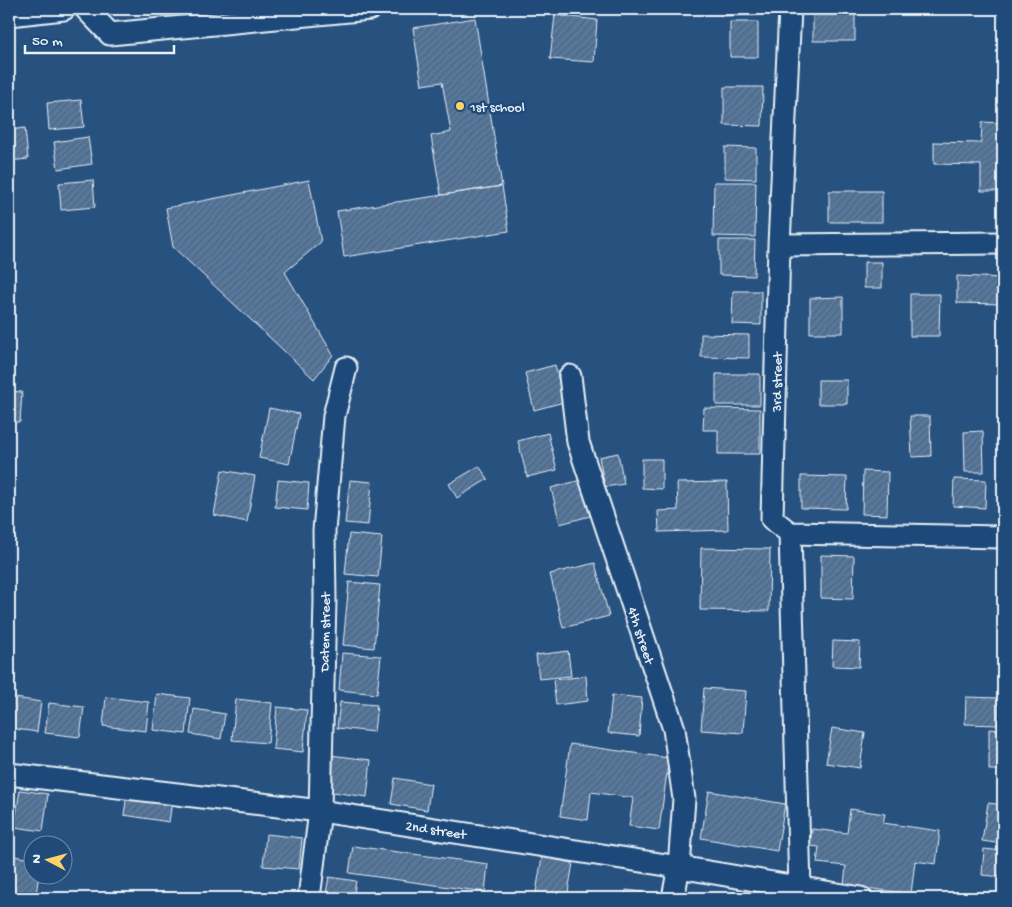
<svg xmlns="http://www.w3.org/2000/svg" width="1012" height="907" font-family="'Gochi Hand',sans-serif">
	<defs>
		<pattern id="building-hatch" width="6" height="6" patternUnits="userSpaceOnUse" patternTransform="scale(1.25)"><rect width="6" height="6" fill="#57789d"/><path d="M-1 1l2-2M0 6l6-6M5 7l2-2" fill="none" stroke="#4f6278"/></pattern>
	</defs>
	<rect width="100%" height="100%" fill="#27517f"/>
	<filter id="ink" filterUnits="userSpaceOnUse"><feTurbulence type="fractalNoise" baseFrequency=".02" numOctaves="2"/><feDisplacementMap in="SourceGraphic" scale="10" xChannelSelector="R" yChannelSelector="G"/><feConvolveMatrix kernelMatrix="1 2 1 2 8 2 1 2 1" color-interpolation-filters="sRGB"/></filter>
	<g filter="url(#ink)">
		<path fill="url(#building-hatch)" stroke="#e8f1f8" d="M 722,9 L 757,9 L 757,15 L 722,16 Z
			M 813,9 L 855,9 L 855,41 L 813,41 Z
			M 555,15 L 597,20 L 594,62 L 550,59 Z
			M 475,18 L 502,186 L 441,195 L 431,136 L 451,132 L 442,82 L 422,85 L 413,28 Z
			M 730,22 L 758,22 L 758,57 L 730,57 Z
			M 724,87 L 763,87 L 762,126 L 724,125 Z
			M 81,100 L 84,127 L 49,130 L 47,103 Z
			M 982,122 L 1003,123 L 1003,191 L 981,191 L 981,165 L 934,164 L 934,142 L 981,143 Z
			M 25,128 L 28,159 L 9,161 L 9,130 Z
			M 88,137 L 92,164 L 58,169 L 54,142 Z
			M 725,147 L 756,148 L 756,179 L 725,178 Z
			M 93,180 L 95,207 L 61,210 L 59,183 Z
			M 309,180 L 321,242 L 285,272 L 333,355 L 314,379 L 173,247 L 166,208 Z
			M 714,182 L 756,182 L 755,237 L 713,236 Z
			M 502,186 L 509,231 L 344,257 L 337,211 Z
			M 829,191 L 882,191 L 882,222 L 829,222 Z
			M 719,240 L 755,240 L 754,276 L 719,275 Z
			M 864,262 L 882,262 L 882,288 L 864,288 Z
			M 957,276 L 1003,278 L 1002,304 L 957,303 Z
			M 733,291 L 761,291 L 761,325 L 732,324 Z
			M 910,294 L 940,294 L 939,336 L 910,336 Z
			M 843,297 L 843,333 L 810,333 L 810,298 Z
			M 701,334 L 749,335 L 749,358 L 701,357 Z
			M 555,365 L 564,402 L 534,410 L 525,373 Z
			M 716,374 L 760,374 L 760,405 L 716,405 Z
			M 818,380 L 847,380 L 847,404 L 818,404 Z
			M 9,391 L 22,392 L 20,422 L 9,422 Z
			M 269,408 L 299,414 L 289,464 L 259,458 Z
			M 704,408 L 760,409 L 760,454 L 718,454 L 718,430 L 703,430 Z
			M 910,416 L 930,416 L 931,456 L 912,457 Z
			M 983,431 L 984,472 L 965,472 L 964,432 Z
			M 548,433 L 557,470 L 527,477 L 518,441 Z
			M 618,453 L 624,484 L 605,487 L 599,457 Z
			M 642,459 L 662,459 L 662,489 L 642,488 Z
			M 479,466 L 488,479 L 457,498 L 449,484 Z
			M 222,470 L 255,476 L 247,522 L 214,515 Z
			M 863,471 L 888,472 L 887,515 L 862,514 Z
			M 801,476 L 847,477 L 846,509 L 801,508 Z
			M 954,479 L 986,480 L 985,508 L 953,506 Z
			M 278,480 L 309,483 L 307,510 L 275,507 Z
			M 350,480 L 372,482 L 368,525 L 345,523 Z
			M 581,480 L 590,516 L 560,524 L 551,488 Z
			M 727,482 L 728,530 L 659,532 L 658,511 L 678,510 L 677,483 Z
			M 349,534 L 382,537 L 378,577 L 345,574 Z
			M 701,548 L 770,549 L 769,611 L 700,610 Z
			M 821,555 L 854,556 L 853,599 L 821,598 Z
			M 595,563 L 609,616 L 563,628 L 550,574 Z
			M 349,582 L 380,585 L 374,648 L 343,645 Z
			M 833,641 L 860,642 L 859,667 L 832,666 Z
			M 568,651 L 571,676 L 539,679 L 536,655 Z
			M 342,653 L 381,656 L 377,694 L 339,690 Z
			M 586,676 L 588,701 L 556,705 L 553,680 Z
			M 704,688 L 746,691 L 743,733 L 701,730 Z
			M 157,694 L 190,698 L 186,734 L 153,730 Z
			M 612,695 L 642,698 L 639,736 L 608,733 Z
			M 9,697 L 41,702 L 37,732 L 9,728 Z
			M 106,697 L 149,702 L 146,731 L 103,726 Z
			M 966,697 L 999,698 L 998,725 L 965,724 Z
			M 236,699 L 272,703 L 268,743 L 232,740 Z
			M 340,702 L 377,705 L 374,732 L 337,728 Z
			M 49,703 L 84,707 L 80,737 L 45,733 Z
			M 277,707 L 307,710 L 303,752 L 273,749 Z
			M 194,709 L 225,714 L 221,739 L 190,734 Z
			M 832,728 L 865,733 L 860,768 L 826,763 Z
			M 989,729 L 1003,730 L 1003,770 L 989,770 Z
			M 570,744 L 669,758 L 659,830 L 629,826 L 633,798 L 591,792 L 588,820 L 560,816 Z
			M 330,755 L 371,760 L 367,797 L 326,791 Z
			M 395,778 L 431,784 L 427,810 L 391,804 Z
			M 20,790 L 48,794 L 43,831 L 14,827 Z
			M 709,791 L 785,804 L 777,851 L 701,838 Z
			M 127,794 L 172,802 L 169,822 L 124,815 Z
			M 988,803 L 1003,805 L 1003,844 L 982,841 Z
			M 850,809 L 885,814 L 883,823 L 940,831 L 936,864 L 915,861 L 911,894 L 844,885 L 846,866 L 817,863 L 819,847 L 810,846 L 812,829 L 847,833 Z
			M 266,834 L 302,838 L 299,869 L 263,866 Z
			M 353,846 L 488,864 L 485,892 L 349,873 Z
			M 984,849 L 1003,851 L 1003,877 L 982,875 Z
			M 9,855 L 32,859 L 32,874 L 39,874 L 36,895 L 9,891 Z
			M 542,857 L 573,863 L 567,898 L 535,898 Z
			M 329,877 L 356,881 L 353,898 L 325,898 Z
			M 626,890 L 660,894 L 660,898 L 625,898 Z"/>
		<g fill="none" stroke-linecap="round" stroke-linejoin="round">
			<defs>
				<path id="minor" d="M 86,9 L 110,34 L 370,9
					M 790,9 L 779,245 L 772,519 L 790,533 L 1003,537
					M 9,15 L 64,9
					M 779,245 L 1003,243
					M 570,376 L 578,442 L 674,729 L 684,799 L 679,867 L 673,898
					M 790,533 L 800,889 L 798,898
					M 9,774 L 320,811 L 679,867 L 861,898
					M 309,898 L 320,811 L 325,600 L 324,531 L 334,416 L 346,368"/>
			</defs>
			<use href="#minor" stroke="#e8f1f8" stroke-width="25"/>
			<use href="#minor" stroke="#1f4a7a" stroke-width="21"/>
		</g>
	</g>
	<circle fill="#ffd166" stroke="#1f4a7a" stroke-width="2" cx="460" cy="106" r="5"/>
	<g text-anchor="middle" stroke-width="5" stroke-linejoin="round" paint-order="stroke">
		<g font-size="14" fill="#e8f1f8" stroke="#1f4a7a" text-anchor="start">
			<text x="470" y="111">1st school</text>
		</g>
		<g font-size="14" fill="#e8f1f8" stroke="#1f4a7a">
			<text transform="translate(776 382) rotate(-89)" y="5">3rd street</text>
			<text transform="translate(324 632) rotate(-89)" y="5">Datem street</text>
			<text transform="translate(642 635) rotate(72)" y="5">4th street</text>
			<text transform="translate(436 829) rotate(9)" y="5">2nd street</text>
		</g>
	</g>
	<rect width="1012" height="907" fill="none" stroke="#1f4a7a" stroke-width="30"/>
	<rect x="15" y="15" width="982" height="877" fill="none" stroke="#e8f1f8" stroke-width="2" filter="url(#ink)"/>
	<g transform="translate(48 860) rotate(276)"><circle r="24" fill="#1f4a7a" stroke="#6f8dac"/>
	<path d="M0-4L9 19L0 12L-9 19Z" fill="#ffd166"/>
	<text y="-8" font-size="14" font-weight="bold" text-anchor="middle" fill="#e8f1f8">N</text>
	</g>
	<path d="M25 45v8h149v-8" fill="none" stroke="#e8f1f8" stroke-width="2.5"/>
	<text x="32" y="45" font-size="15" fill="#e8f1f8" stroke="#1f4a7a" stroke-width="4" paint-order="stroke">50 m</text>
</svg>
